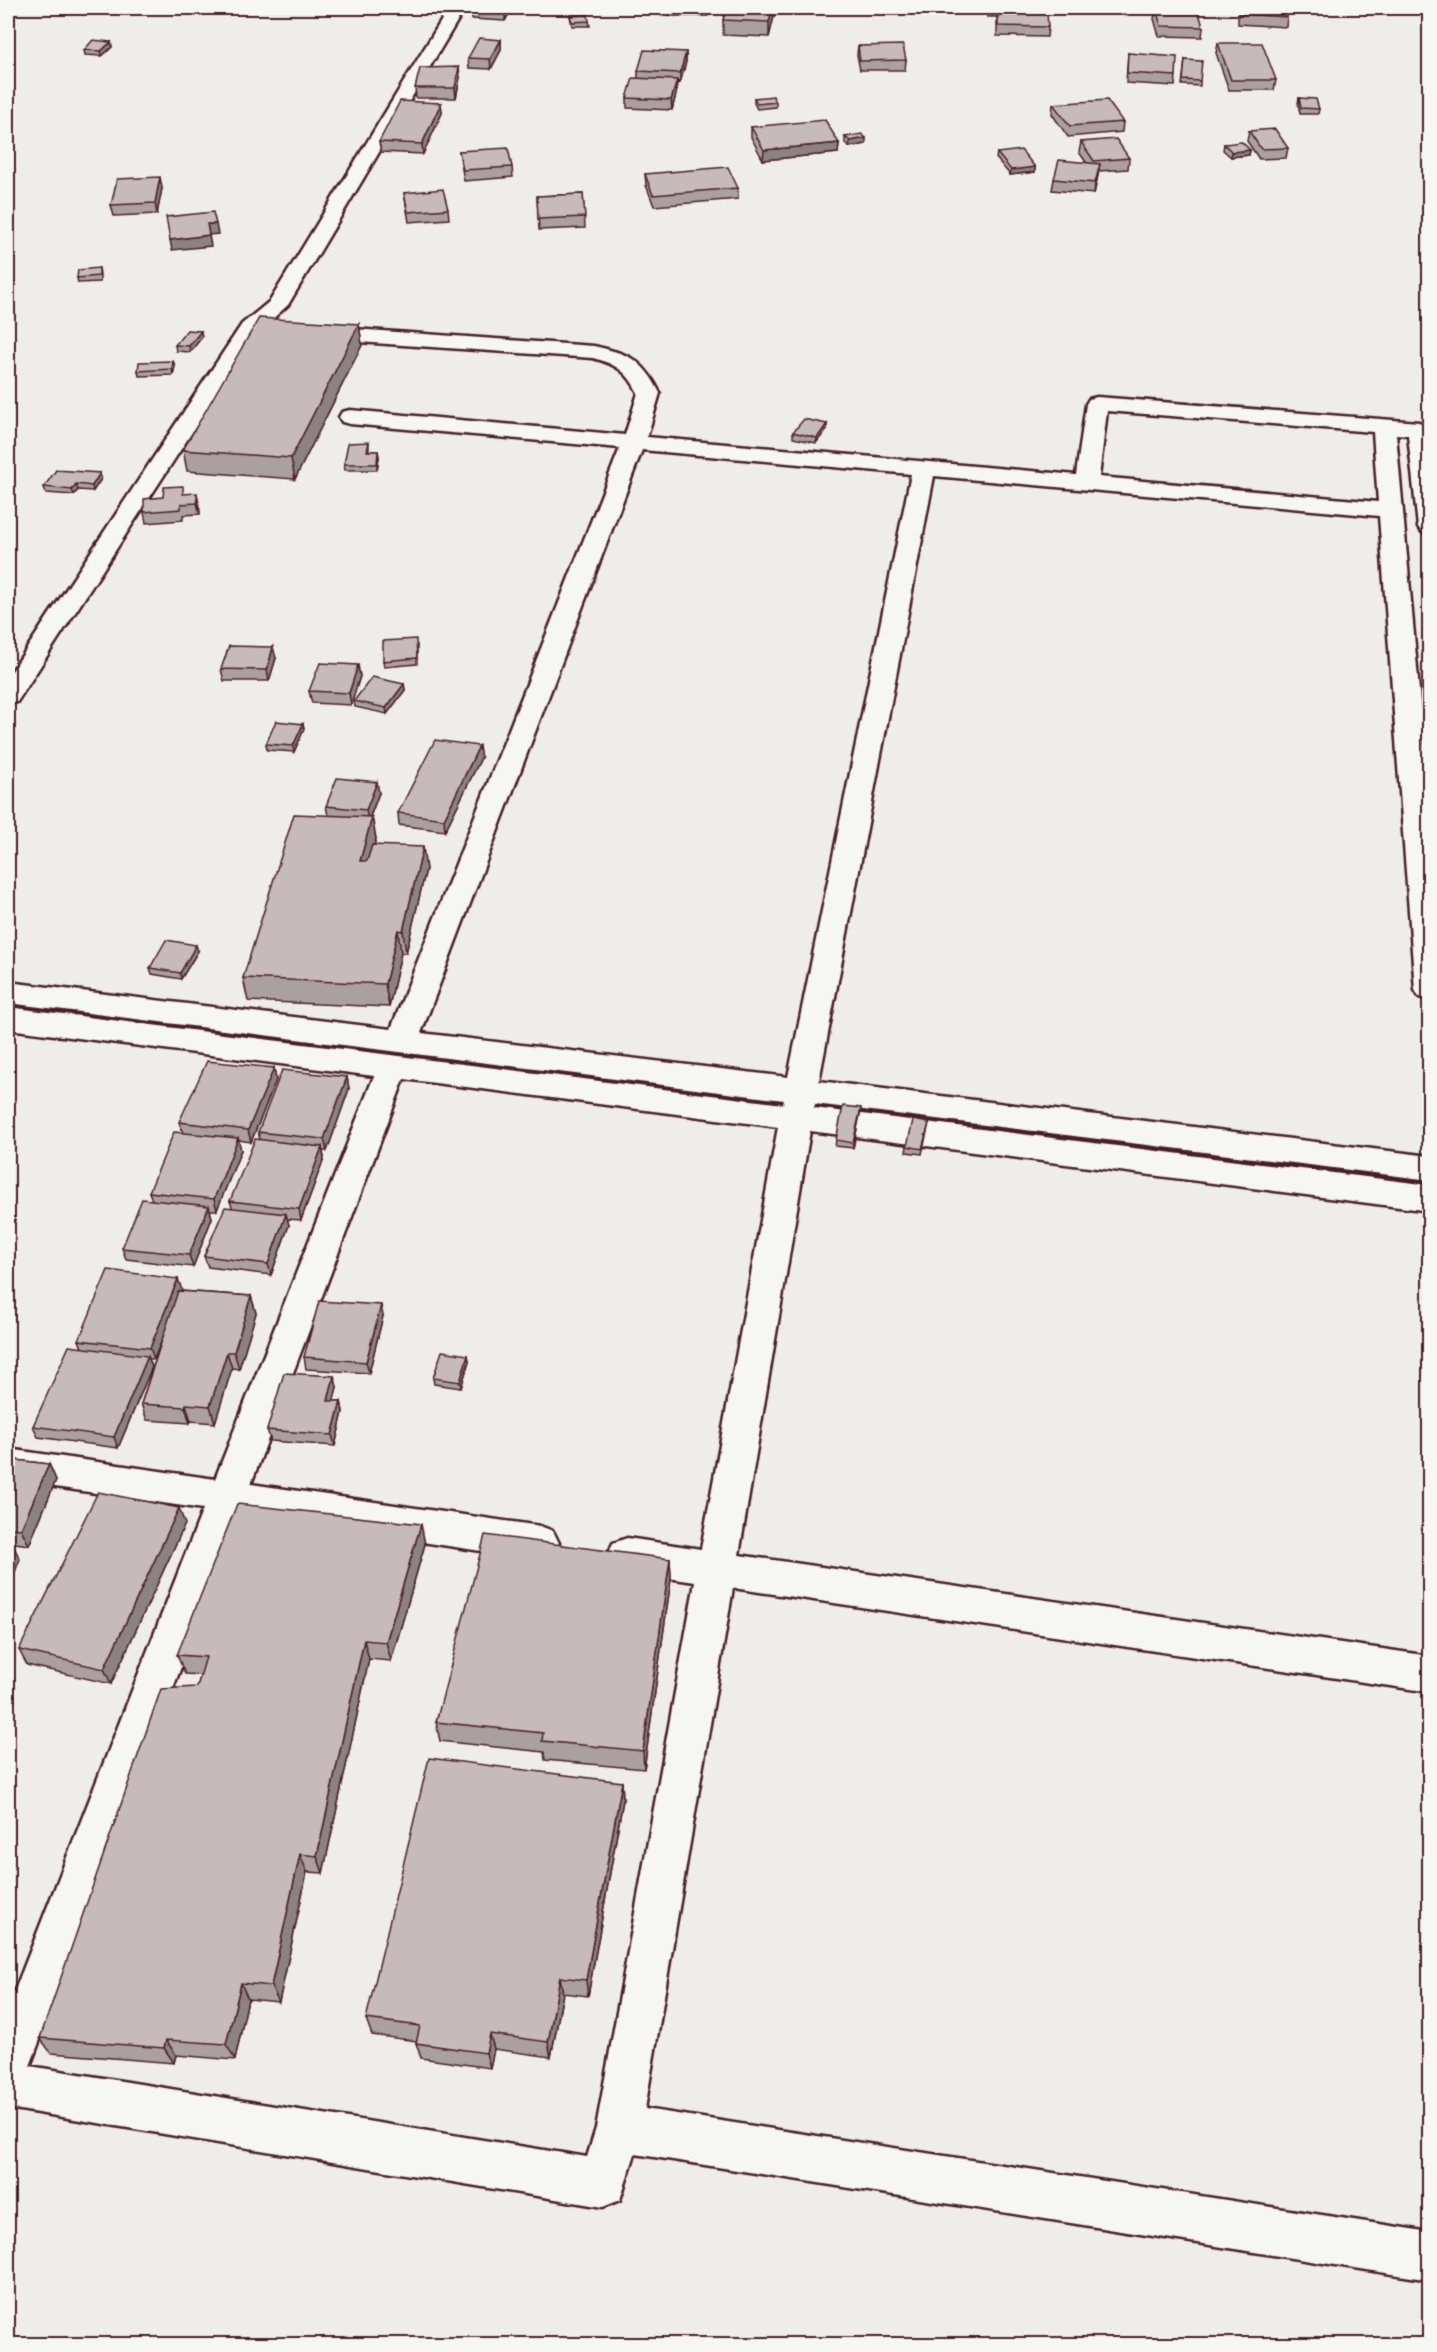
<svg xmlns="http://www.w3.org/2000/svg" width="1437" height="2352" font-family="'Balsamiq Sans',sans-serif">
	<rect width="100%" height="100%" fill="#efedea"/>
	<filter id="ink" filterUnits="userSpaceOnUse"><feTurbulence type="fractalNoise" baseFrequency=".0167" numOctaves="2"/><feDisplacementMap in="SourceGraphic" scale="12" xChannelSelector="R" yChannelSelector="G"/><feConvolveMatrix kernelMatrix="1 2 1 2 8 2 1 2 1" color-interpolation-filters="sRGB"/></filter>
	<g filter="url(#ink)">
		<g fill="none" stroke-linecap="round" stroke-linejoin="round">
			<defs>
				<path id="minor" d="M 449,8 L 465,8 L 288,305 L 268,323 L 594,346 C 629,354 643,359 660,393 L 647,437 L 1076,475 L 1086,404 L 1089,399 L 1097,397 L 1419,422 L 1430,428 L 1430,534 L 1422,532 L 1418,527 L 1408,435 L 1396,434 L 1430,813 L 1430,1000 L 1419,997 L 1415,990 L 1379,516 L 934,476 L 819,1081 L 1430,1156 L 1430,1180 L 815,1104 L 814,1108 L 1430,1185 L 1430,1211 L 810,1131 L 739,1555 L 1430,1656 L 1430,1692 L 733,1588 L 645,2109 L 1430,2232 L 1430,2280 L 635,2154 L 620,2200 L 603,2207 L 8,2108 L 8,2008 L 203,1509 L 8,1480 L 8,1449 L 215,1479 L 374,1076 L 8,1029 L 8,1007 L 783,1104 L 784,1100 L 8,1003 L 8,982 L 391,1029 L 620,448 L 350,424 L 342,422 L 339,417 L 342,412 L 350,410 L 625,435 L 638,393 C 628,372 616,364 593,358 L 255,335 L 21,696 L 17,702 L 8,704 L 8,677 L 242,324 L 270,301 ZM 1107,411 L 1373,432 L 1378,502 L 1099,477 ZM 642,450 L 911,474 L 788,1077 L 421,1033 ZM 404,1079 L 778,1127 L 701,1549 L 627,1538 L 613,1543 L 608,1555 L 613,1567 L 627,1572 L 695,1582 L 596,2128 L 587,2157 L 30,2066 L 239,1514 L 540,1560 L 553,1555 L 559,1543 L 553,1531 L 540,1526 L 251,1484 Z"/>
			</defs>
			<use href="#minor" stroke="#4a1f2b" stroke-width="5"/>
			<use href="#minor" fill="#f6f6f2" fill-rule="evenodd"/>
		</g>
		<path fill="#aaa0a1" stroke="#4a1f2b" stroke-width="1.5" d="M 512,8 L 505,21 L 472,19 L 471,10 Z
			M 669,8 L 708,8 L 708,16 L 669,16 Z
			M 727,8 L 776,8 L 769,37 L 723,35 L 723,20 Z
			M 986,8 L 1002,8 L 1002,11 L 1048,27 L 1047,37 L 997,36 L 997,17 L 987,17 Z
			M 1238,8 L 1287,8 L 1287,17 L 1286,27 L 1238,24 Z
			M 1156,9 L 1203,27 L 1202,37 L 1159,36 L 1154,19 Z
			M 570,16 L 589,21 L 590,26 L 572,26 Z
			M 501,40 L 501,50 L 491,69 L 469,68 L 468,58 Z
			M 111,42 L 112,47 L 102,56 L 85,55 L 84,50 Z
			M 1218,43 L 1276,80 L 1274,90 L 1229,90 L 1216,53 Z
			M 858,46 L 906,60 L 905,70 L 860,70 L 857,55 Z
			M 686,52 L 686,62 L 680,83 L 677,82 L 677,90 L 672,110 L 627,108 L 627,98 L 638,79 L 638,71 Z
			M 1128,53 L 1176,76 L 1175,86 L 1126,83 Z
			M 1185,60 L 1200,81 L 1200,86 L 1182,85 Z
			M 460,77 L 456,98 L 416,98 L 415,88 Z
			M 754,98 L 776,102 L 776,107 L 757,109 L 754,103 Z
			M 1299,98 L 1319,109 L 1318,114 L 1300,114 L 1298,103 Z
			M 441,103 L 442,113 L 423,154 L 381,152 L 379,142 Z
			M 1053,104 L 1123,122 L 1122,132 L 1068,137 L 1052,114 Z
			M 751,127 L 839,143 L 838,153 L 763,160 L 751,137 Z
			M 1249,131 L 1288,148 L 1286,158 L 1259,159 L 1247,141 Z
			M 845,137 L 866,144 L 849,147 L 845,143 Z
			M 1081,142 L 1129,158 L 1128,169 L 1099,171 L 1094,194 L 1052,190 L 1054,179 L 1086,162 L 1079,152 Z
			M 1224,144 L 1250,150 L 1249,155 L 1231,157 L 1223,150 Z
			M 459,151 L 512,167 L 513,177 L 464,181 Z
			M 997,153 L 1035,167 L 1035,172 L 1010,175 L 996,158 Z
			M 645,174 L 738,188 L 738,199 L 654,206 L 646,185 Z
			M 162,188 L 157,214 L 114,216 L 111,205 Z
			M 404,193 L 448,209 L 449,219 L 409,222 Z
			M 583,194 L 585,228 L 539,230 L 537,196 Z
			M 99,268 L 100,274 L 100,282 L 78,283 L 77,278 Z
			M 359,324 L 362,345 L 295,479 L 187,471 L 183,450 Z
			M 202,337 L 190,352 L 176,351 L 175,345 Z
			M 173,361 L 175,366 L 173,375 L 139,376 L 138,371 Z
			M 827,424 L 827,429 L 816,443 L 793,438 L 793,432 Z
			M 369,442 L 369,451 L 378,451 L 379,457 L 377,470 L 345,470 L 344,464 Z
			M 101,479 L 93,491 L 78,490 L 74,495 L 46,493 L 44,487 Z
			M 185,494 L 199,504 L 200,514 L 183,515 L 183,520 L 146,523 L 144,512 L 163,497 Z
			M 417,645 L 417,664 L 384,667 L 383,661 Z
			M 276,658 L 269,681 L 224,681 L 221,669 Z
			M 360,676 L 351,705 L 312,703 L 309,691 Z
			M 404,684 L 405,690 L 387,714 L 355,707 L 354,701 Z
			M 303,724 L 304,729 L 294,752 L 267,750 L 266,744 Z
			M 481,758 L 445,831 L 399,825 L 398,813 Z
			M 379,793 L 370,817 L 372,817 L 376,839 L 374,845 L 426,869 L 406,953 L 401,953 L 389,1007 L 248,1001 L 243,978 L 328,815 L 326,806 Z
			M 198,951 L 181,979 L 152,974 L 150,968 Z
			M 274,1068 L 276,1080 L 251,1142 L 238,1140 L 241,1150 L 217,1210 L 210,1210 L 212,1218 L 193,1267 L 126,1259 L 122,1248 L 152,1200 L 149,1192 L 183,1133 L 179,1122 Z
			M 347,1077 L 349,1089 L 327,1151 L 323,1151 L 324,1158 L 301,1220 L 287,1219 L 289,1225 L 271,1275 L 208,1267 L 204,1256 L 232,1207 L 230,1201 L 260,1140 L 258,1132 Z
			M 860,1114 L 853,1148 L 835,1146 L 836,1140 Z
			M 929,1123 L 922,1154 L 906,1152 L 907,1146 Z
			M 182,1290 L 181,1291 L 251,1296 L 256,1313 L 239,1369 L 232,1368 L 215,1423 L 191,1421 L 190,1423 L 147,1420 L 141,1404 L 163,1336 L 154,1359 L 149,1359 L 152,1367 L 118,1448 L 38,1437 L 33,1426 L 82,1348 L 79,1340 Z
			M 383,1316 L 369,1373 L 306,1369 L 304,1357 Z
			M 468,1355 L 469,1361 L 461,1388 L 434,1384 L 433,1378 Z
			M 334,1376 L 337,1387 L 333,1401 L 341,1401 L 343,1412 L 335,1446 L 271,1441 L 267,1430 Z
			M 8,1459 L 49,1464 L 56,1480 L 29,1545 L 8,1542 Z
			M 185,1524 L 111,1684 L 27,1665 L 19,1650 Z
			M 425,1544 L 391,1661 L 369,1659 L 323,1873 L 307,1872 L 279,2002 L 248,1999 L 235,2060 L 176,2055 L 174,2063 L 51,2053 L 40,2038 L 197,1687 L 201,1675 L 185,1674 L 177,1655 Z
			M 670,1559 L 671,1579 L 644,1769 L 545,1760 L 544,1752 L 440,1741 L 436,1722 Z
			M 622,1782 L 623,1800 L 588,1996 L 563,1993 L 551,2057 L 494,2049 L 490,2068 L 421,2058 L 416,2043 L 417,2041 L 372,2035 L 366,2019 Z"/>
		<path fill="#8b8283" stroke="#4a1f2b" stroke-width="1.5" d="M 507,8 L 512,8 L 505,21 L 505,11 Z
			M 773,8 L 776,8 L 769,37 L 769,22 Z
			M 501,40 L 501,50 L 491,69 L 490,59 Z
			M 111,42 L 112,47 L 102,56 L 101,51 Z
			M 686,52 L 686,62 L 680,83 L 680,73 Z
			M 459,67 L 460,77 L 456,98 L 455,88 Z
			M 677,80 L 677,90 L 672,110 L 671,100 Z
			M 441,103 L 442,113 L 423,154 L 422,144 Z
			M 866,138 L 866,144 L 849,147 L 850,141 Z
			M 839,143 L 838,153 L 763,160 L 764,150 Z
			M 1250,150 L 1249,155 L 1231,157 L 1232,152 Z
			M 1100,164 L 1094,194 L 1095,183 Z
			M 1035,167 L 1035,172 L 1010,175 L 1011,170 Z
			M 160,177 L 162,188 L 157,214 L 155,203 Z
			M 207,224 L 216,224 L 218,234 L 209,235 Z
			M 209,235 L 211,246 L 172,250 L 170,240 Z
			M 359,324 L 362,345 L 295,479 L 291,458 Z
			M 201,331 L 202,337 L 190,352 L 189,346 Z
			M 173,361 L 175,366 L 173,375 L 172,369 Z
			M 827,424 L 827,429 L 816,443 L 817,438 Z
			M 378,451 L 379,457 L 377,470 L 377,464 Z
			M 100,473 L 101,479 L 93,491 L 92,486 Z
			M 76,484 L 78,490 L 74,495 L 72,490 Z
			M 197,493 L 199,504 L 200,514 L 197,503 Z
			M 273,647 L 276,658 L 269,681 L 267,670 Z
			M 358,665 L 360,676 L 351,705 L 349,693 Z
			M 404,684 L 405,690 L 387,714 L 386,708 Z
			M 303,724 L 304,729 L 294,752 L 293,746 Z
			M 479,746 L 481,758 L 445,831 L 444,819 Z
			M 377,782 L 379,793 L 368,821 L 366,810 Z
			M 372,817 L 376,839 L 364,883 L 360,861 Z
			M 423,847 L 426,869 L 406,953 L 403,931 Z
			M 398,930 L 401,953 L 389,1007 L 385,984 Z
			M 196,945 L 198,951 L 181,979 L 180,973 Z
			M 274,1068 L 276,1080 L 251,1142 L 248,1130 Z
			M 347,1077 L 349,1089 L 327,1151 L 324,1139 Z
			M 861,1108 L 860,1114 L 853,1148 L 853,1143 Z
			M 238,1138 L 241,1150 L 217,1210 L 214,1199 Z
			M 322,1147 L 324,1158 L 301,1220 L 299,1209 Z
			M 209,1206 L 212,1218 L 193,1267 L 189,1255 Z
			M 286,1214 L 289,1225 L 271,1275 L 268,1264 Z
			M 178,1279 L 182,1290 L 154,1359 L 150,1348 Z
			M 251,1296 L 256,1313 L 239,1369 L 234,1352 Z
			M 381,1305 L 383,1316 L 369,1373 L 366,1362 Z
			M 227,1352 L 232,1368 L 215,1423 L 210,1406 Z
			M 468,1355 L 469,1361 L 461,1388 L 460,1382 Z
			M 148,1356 L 152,1367 L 118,1448 L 114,1437 Z
			M 334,1376 L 337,1387 L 331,1412 L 328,1401 Z
			M 341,1401 L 343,1412 L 335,1446 L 332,1435 Z
			M 186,1404 L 191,1421 L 190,1423 L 185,1407 Z
			M 49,1464 L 56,1480 L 29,1545 L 21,1529 Z
			M 179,1508 L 185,1524 L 111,1684 L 104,1669 Z
			M 421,1524 L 425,1544 L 391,1661 L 386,1642 Z
			M 12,1543 L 20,1559 L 8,1590 L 8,1555 Z
			M 670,1559 L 671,1579 L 644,1769 L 643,1751 Z
			M 364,1640 L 369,1659 L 323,1873 L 317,1856 Z
			M 622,1782 L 623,1800 L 588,1996 L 586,1980 Z
			M 300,1854 L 307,1872 L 279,2002 L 271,1986 Z
			M 560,1977 L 563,1993 L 551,2057 L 548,2042 Z
			M 241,1983 L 248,1999 L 235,2060 L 226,2044 Z
			M 490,2034 L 494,2049 L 490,2068 L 486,2053 Z
			M 166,2040 L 176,2055 L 174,2063 L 164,2048 Z"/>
		<path fill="#c6babb" stroke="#4a1f2b" stroke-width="1.5" d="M 473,8 L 507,8 L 505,11 L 471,10 Z
			M 727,8 L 773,8 L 769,22 L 723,20 Z
			M 987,8 L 1002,8 L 1002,11 L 998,11 L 998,12 L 988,12 Z
			M 1240,8 L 1287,8 L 1287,17 L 1240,14 Z
			M 1156,9 L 1198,9 L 1203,27 L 1161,26 Z
			M 998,11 L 1047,12 L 1048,27 L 998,26 Z
			M 588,15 L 589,21 L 572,22 L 570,16 Z
			M 479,38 L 501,40 L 490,59 L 468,58 Z
			M 93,40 L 111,42 L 101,51 L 84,50 Z
			M 1218,43 L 1262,43 L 1276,80 L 1231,80 Z
			M 903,45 L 906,60 L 860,61 L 858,46 Z
			M 644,50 L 686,52 L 680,73 L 638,71 Z
			M 1128,53 L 1177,57 L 1176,76 L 1127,73 Z
			M 1185,60 L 1202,61 L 1200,81 L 1183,80 Z
			M 459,67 L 455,88 L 415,88 L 420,68 Z
			M 633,78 L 677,80 L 671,100 L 627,98 Z
			M 773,96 L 776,102 L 757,104 L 754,98 Z
			M 1299,98 L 1316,99 L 1319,109 L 1301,108 Z
			M 1107,100 L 1123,122 L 1070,126 L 1053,104 Z
			M 400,101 L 441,103 L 422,144 L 379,142 Z
			M 825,120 L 839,143 L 764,150 L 751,127 Z
			M 1275,129 L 1288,148 L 1261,149 L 1249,131 Z
			M 862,134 L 866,138 L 850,141 L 845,137 Z
			M 1116,139 L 1129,158 L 1094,161 L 1081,142 Z
			M 1242,142 L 1250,150 L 1232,152 L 1224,144 Z
			M 508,148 L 512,167 L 463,170 L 459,151 Z
			M 1021,150 L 1035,167 L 1011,170 L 997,153 Z
			M 1059,160 L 1100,164 L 1095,183 L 1054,179 Z
			M 728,167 L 738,188 L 653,195 L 645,174 Z
			M 160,177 L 155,203 L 111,205 L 117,179 Z
			M 443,189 L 448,209 L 408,212 L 404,193 Z
			M 583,194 L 585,217 L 538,219 L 537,196 Z
			M 213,212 L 216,224 L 207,224 L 209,235 L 170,240 L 166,217 Z
			M 99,268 L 99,276 L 77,278 L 78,270 Z
			M 259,318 L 359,324 L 291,458 L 183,450 Z
			M 187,330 L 201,331 L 189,346 L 175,345 Z
			M 173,361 L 172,369 L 138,371 L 139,362 Z
			M 804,419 L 827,424 L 817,438 L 793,432 Z
			M 369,442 L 367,451 L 378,451 L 377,464 L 344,464 L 348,443 Z
			M 56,470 L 100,473 L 92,486 L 76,484 L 72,490 L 44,487 Z
			M 183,486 L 183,494 L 197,493 L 197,503 L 181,504 L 181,509 L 144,512 L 144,499 L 163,497 L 164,487 Z
			M 416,639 L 417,658 L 383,661 L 383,641 Z
			M 229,646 L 273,647 L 267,670 L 221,669 Z
			M 320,663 L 358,665 L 349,693 L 309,691 Z
			M 372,677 L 404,684 L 386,708 L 354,701 Z
			M 276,721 L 303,724 L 293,746 L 266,744 Z
			M 435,740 L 479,746 L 444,819 L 398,813 Z
			M 337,778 L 377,782 L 366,810 L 326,806 Z
			M 294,814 L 372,817 L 360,861 L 367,861 L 372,845 L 423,847 L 403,931 L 398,930 L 385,984 L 243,978 Z
			M 166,940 L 196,945 L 180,973 L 150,968 Z
			M 207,1061 L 274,1068 L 248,1130 L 179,1122 Z
			M 282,1070 L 347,1077 L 324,1139 L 258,1132 Z
			M 843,1106 L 861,1108 L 853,1143 L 836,1140 Z
			M 913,1120 L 929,1123 L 922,1149 L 907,1146 Z
			M 174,1132 L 238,1138 L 214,1199 L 149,1192 Z
			M 255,1139 L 322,1147 L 299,1209 L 230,1201 Z
			M 142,1199 L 209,1206 L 189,1255 L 122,1248 Z
			M 225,1207 L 286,1214 L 268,1264 L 204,1256 Z
			M 108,1270 L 178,1279 L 150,1348 L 79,1340 Z
			M 178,1291 L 251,1296 L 234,1352 L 227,1352 L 210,1406 L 186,1404 L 185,1407 L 141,1404 Z
			M 319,1301 L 381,1305 L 366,1362 L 304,1357 Z
			M 69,1346 L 148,1356 L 114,1437 L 33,1426 Z
			M 442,1351 L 468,1355 L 460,1382 L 433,1378 Z
			M 284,1373 L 334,1376 L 328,1401 L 341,1401 L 332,1435 L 267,1430 Z
			M 8,1459 L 49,1464 L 21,1529 L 8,1528 Z
			M 98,1492 L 179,1508 L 104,1669 L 19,1650 Z
			M 237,1504 L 421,1524 L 386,1642 L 364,1640 L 317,1856 L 300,1854 L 271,1986 L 241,1983 L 226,2044 L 166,2040 L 164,2048 L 40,2038 L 161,1689 L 197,1687 L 206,1657 L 177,1655 Z
			M 485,1535 L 670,1559 L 643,1751 L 542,1741 L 543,1733 L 436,1722 Z
			M 8,1543 L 12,1543 L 8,1555 Z
			M 429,1758 L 622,1782 L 586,1980 L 560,1977 L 548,2042 L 490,2034 L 486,2053 L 416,2043 L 420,2026 L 366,2019 Z"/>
	</g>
	<rect width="1437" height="2352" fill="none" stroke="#f6f6f2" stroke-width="30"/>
	<rect x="15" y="15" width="1407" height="2322" fill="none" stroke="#4a1f2b" stroke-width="2" filter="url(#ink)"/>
</svg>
